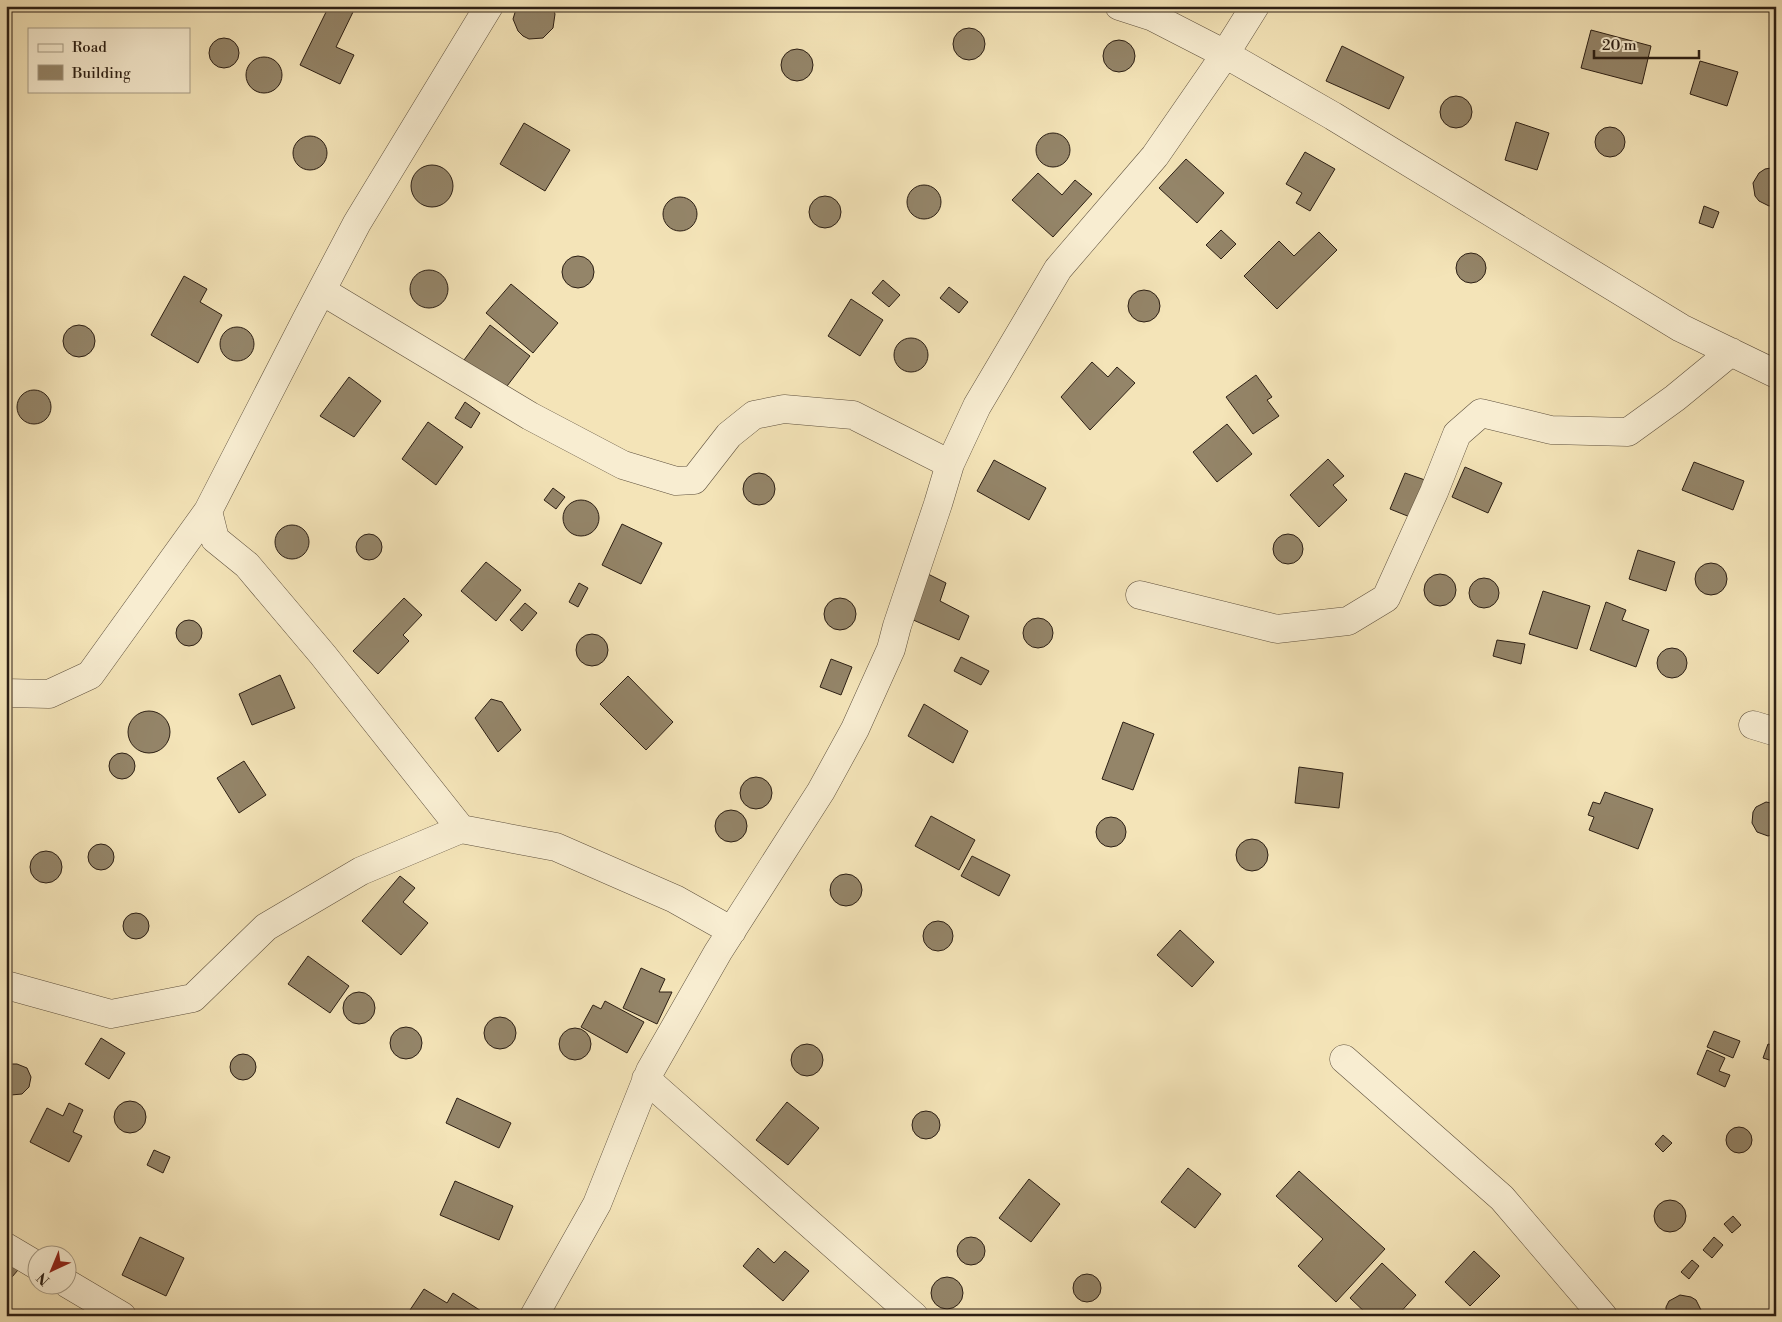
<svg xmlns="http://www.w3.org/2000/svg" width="1782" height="1322" font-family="'Libre Bodoni',serif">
	<rect width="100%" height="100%" fill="#f4e4b8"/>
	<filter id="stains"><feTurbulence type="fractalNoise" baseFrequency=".004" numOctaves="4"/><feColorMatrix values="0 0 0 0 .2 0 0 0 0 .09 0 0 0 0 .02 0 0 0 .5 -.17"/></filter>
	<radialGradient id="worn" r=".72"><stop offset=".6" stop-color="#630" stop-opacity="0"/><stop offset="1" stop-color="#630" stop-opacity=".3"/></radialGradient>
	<path fill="#948569" stroke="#2c1f14" d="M 329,6 L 341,6 L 353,12 L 336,47 L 354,55 L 340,84 L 300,65 Z
		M 517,6 L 552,6 L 555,14 L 553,28 L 543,38 L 529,39 L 523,36 L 518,31 L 513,19 Z
		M953 44a16 16 0 1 1 32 0a16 16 0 1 1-32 0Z
		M 1591,30 L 1651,46 L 1642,84 L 1581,68 Z
		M209 53a15 15 0 1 1 30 0a15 15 0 1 1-30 0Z
		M1103 56a16 16 0 1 1 32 0a16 16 0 1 1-32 0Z
		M 1342,46 L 1404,77 L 1389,109 L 1326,81 Z
		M781 65a16 16 0 1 1 32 0a16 16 0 1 1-32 0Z
		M246 75a18 18 0 1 1 36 0a18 18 0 1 1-36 0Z
		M 1700,61 L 1738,72 L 1727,106 L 1690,94 Z
		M1440 112a16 16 0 1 1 32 0a16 16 0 1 1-32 0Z
		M 1516,122 L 1549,133 L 1537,170 L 1505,160 Z
		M 524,123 L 570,150 L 545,191 L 500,164 Z
		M1595 142a15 15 0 1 1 30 0a15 15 0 1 1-30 0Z
		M1036 150a17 17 0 1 1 34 0a17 17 0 1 1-34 0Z
		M293 153a17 17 0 1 1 34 0a17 17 0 1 1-34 0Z
		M 1305,152 L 1335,169 L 1310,211 L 1296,203 L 1302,193 L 1286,184 Z
		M 1186,159 L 1224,193 L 1197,223 L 1159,188 Z
		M411 186a21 21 0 1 1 42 0a21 21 0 1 1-42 0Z
		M 1771,168 L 1776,169 L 1776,205 L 1769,206 L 1759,201 L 1755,196 L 1753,183 L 1759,173 L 1765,169 Z
		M 1038,173 L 1062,195 L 1075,180 L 1092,194 L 1053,237 L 1012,200 Z
		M907 202a17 17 0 1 1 34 0a17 17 0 1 1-34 0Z
		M809 212a16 16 0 1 1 32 0a16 16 0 1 1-32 0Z
		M663 214a17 17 0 1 1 34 0a17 17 0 1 1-34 0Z
		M 1704,206 L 1719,212 L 1713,228 L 1699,223 Z
		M 1221,230 L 1236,244 L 1221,259 L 1206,245 Z
		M 1319,232 L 1337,250 L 1277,309 L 1244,276 L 1279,241 L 1294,256 Z
		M1456 268a15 15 0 1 1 30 0a15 15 0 1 1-30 0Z
		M562 272a16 16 0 1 1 32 0a16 16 0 1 1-32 0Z
		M410 289a19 19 0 1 1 38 0a19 19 0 1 1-38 0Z
		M 184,276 L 207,289 L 200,302 L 222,315 L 198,363 L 151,335 Z
		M 883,280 L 900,295 L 889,307 L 872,293 Z
		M 511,284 L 558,323 L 533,353 L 486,313 Z
		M 949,287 L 968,302 L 959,313 L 940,298 Z
		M1128 306a16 16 0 1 1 32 0a16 16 0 1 1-32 0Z
		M 851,299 L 883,320 L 860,356 L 828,336 Z
		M63 341a16 16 0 1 1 32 0a16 16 0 1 1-32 0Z
		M 490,325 L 530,356 L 504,390 L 464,360 Z
		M220 344a17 17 0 1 1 34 0a17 17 0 1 1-34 0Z
		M894 355a17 17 0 1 1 34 0a17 17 0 1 1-34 0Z
		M 1092,362 L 1108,377 L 1117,367 L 1135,383 L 1090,430 L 1061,397 Z
		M 1256,375 L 1272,397 L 1267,400 L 1279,416 L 1253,434 L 1226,397 Z
		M 349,377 L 381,401 L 354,437 L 320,416 Z
		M17 407a17 17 0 1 1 34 0a17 17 0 1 1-34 0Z
		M 465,402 L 480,413 L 471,428 L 455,418 Z
		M 428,422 L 463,447 L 436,485 L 402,459 Z
		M 1227,424 L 1252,454 L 1217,482 L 1193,452 Z
		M 1328,459 L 1344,476 L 1333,485 L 1347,500 L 1319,527 L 1290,495 Z
		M 994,460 L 1046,488 L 1029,520 L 977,491 Z
		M 1694,462 L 1744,481 L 1733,510 L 1682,490 Z
		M 1465,467 L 1502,483 L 1488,513 L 1452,497 Z
		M 1405,473 L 1425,480 L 1410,517 L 1390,509 Z
		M743 489a16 16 0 1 1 32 0a16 16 0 1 1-32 0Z
		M 553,488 L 565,497 L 556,509 L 544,500 Z
		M563 518a18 18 0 1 1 36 0a18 18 0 1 1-36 0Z
		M 622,524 L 662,543 L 641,584 L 602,565 Z
		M275 542a17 17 0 1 1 34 0a17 17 0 1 1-34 0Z
		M356 547a13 13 0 1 1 26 0a13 13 0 1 1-26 0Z
		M1273 549a15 15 0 1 1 30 0a15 15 0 1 1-30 0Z
		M 1638,550 L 1675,562 L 1666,591 L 1629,579 Z
		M 486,562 L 521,590 L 496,621 L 461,591 Z
		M1695 579a16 16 0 1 1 32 0a16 16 0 1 1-32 0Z
		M1424 590a16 16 0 1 1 32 0a16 16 0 1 1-32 0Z
		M 928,574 L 946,583 L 940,601 L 969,616 L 959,640 L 911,619 Z
		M1469 593a15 15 0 1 1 30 0a15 15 0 1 1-30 0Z
		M 579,583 L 588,588 L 578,607 L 569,602 Z
		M 1543,591 L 1590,606 L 1577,649 L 1529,634 Z
		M 404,598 L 422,615 L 403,635 L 409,641 L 378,674 L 353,651 Z
		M824 614a16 16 0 1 1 32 0a16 16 0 1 1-32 0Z
		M 1606,602 L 1626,610 L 1622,620 L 1649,630 L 1636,667 L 1590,650 Z
		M 525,603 L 537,613 L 522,631 L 510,620 Z
		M1023 633a15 15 0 1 1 30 0a15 15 0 1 1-30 0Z
		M176 633a13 13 0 1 1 26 0a13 13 0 1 1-26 0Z
		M576 650a16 16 0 1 1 32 0a16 16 0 1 1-32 0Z
		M 1497,640 L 1525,644 L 1521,664 L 1493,656 Z
		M1657 663a15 15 0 1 1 30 0a15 15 0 1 1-30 0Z
		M 961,657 L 989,671 L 981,685 L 954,671 Z
		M 831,659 L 852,667 L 841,695 L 820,687 Z
		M 280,675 L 295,708 L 252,725 L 239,694 Z
		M 628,676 L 673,722 L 646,750 L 600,704 Z
		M 491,699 L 502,702 L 521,730 L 498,752 L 475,718 Z
		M 924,704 L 968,731 L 953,763 L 908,736 Z
		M128 732a21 21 0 1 1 42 0a21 21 0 1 1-42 0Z
		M 1123,722 L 1154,734 L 1133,790 L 1102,779 Z
		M109 766a13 13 0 1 1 26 0a13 13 0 1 1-26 0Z
		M 244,761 L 266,795 L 239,813 L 217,778 Z
		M 1299,767 L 1343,773 L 1339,808 L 1295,803 Z
		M740 793a16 16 0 1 1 32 0a16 16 0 1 1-32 0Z
		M 1605,792 L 1653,809 L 1638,849 L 1589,830 L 1594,817 L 1588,815 L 1593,802 L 1600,804 Z
		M 1766,802 L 1776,804 L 1776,834 L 1768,836 L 1757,832 L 1752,823 L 1753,812 L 1756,807 Z
		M715 826a16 16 0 1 1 32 0a16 16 0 1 1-32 0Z
		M 931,816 L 975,840 L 959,870 L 915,846 Z
		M1096 832a15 15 0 1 1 30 0a15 15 0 1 1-30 0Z
		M1236 855a16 16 0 1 1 32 0a16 16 0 1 1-32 0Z
		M88 857a13 13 0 1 1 26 0a13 13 0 1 1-26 0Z
		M30 867a16 16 0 1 1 32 0a16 16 0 1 1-32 0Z
		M 972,856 L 1010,875 L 999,896 L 961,876 Z
		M830 890a16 16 0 1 1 32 0a16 16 0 1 1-32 0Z
		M 400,876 L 415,888 L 403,902 L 428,923 L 401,955 L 362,921 Z
		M123 926a13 13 0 1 1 26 0a13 13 0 1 1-26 0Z
		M923 936a15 15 0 1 1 30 0a15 15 0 1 1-30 0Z
		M 1180,930 L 1214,962 L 1192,987 L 1157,955 Z
		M 308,956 L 349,986 L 330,1013 L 288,984 Z
		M 641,968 L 665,979 L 659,992 L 672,992 L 657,1024 L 623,1008 Z
		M343 1008a16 16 0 1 1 32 0a16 16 0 1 1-32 0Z
		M 605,1001 L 644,1022 L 627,1053 L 581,1027 L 593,1005 L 601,1009 Z
		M484 1033a16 16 0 1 1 32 0a16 16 0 1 1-32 0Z
		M390 1043a16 16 0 1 1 32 0a16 16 0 1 1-32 0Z
		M559 1044a16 16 0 1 1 32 0a16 16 0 1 1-32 0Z
		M 1714,1031 L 1740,1041 L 1733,1058 L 1707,1047 Z
		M 101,1038 L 125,1053 L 109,1079 L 85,1064 Z
		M 1768,1044 L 1776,1046 L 1776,1062 L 1763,1058 Z
		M791 1060a16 16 0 1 1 32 0a16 16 0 1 1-32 0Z
		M 1707,1050 L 1725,1058 L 1719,1071 L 1730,1075 L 1725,1087 L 1697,1074 Z
		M230 1067a13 13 0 1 1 26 0a13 13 0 1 1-26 0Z
		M 12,1064 L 17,1064 L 27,1068 L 31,1077 L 29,1087 L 22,1094 L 11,1095 L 6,1092 L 6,1067 Z
		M 457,1098 L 511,1123 L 499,1148 L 446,1123 Z
		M114 1117a16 16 0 1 1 32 0a16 16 0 1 1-32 0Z
		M 787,1102 L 819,1128 L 788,1165 L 756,1140 Z
		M 69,1103 L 83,1110 L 73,1132 L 82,1136 L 69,1162 L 30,1142 L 47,1108 L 63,1116 Z
		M912 1125a14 14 0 1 1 28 0a14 14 0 1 1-28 0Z
		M1726 1140a13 13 0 1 1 26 0a13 13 0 1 1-26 0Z
		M 1663,1135 L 1672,1143 L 1663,1152 L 1655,1144 Z
		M 154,1150 L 170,1157 L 163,1173 L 147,1165 Z
		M 1188,1168 L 1221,1194 L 1195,1228 L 1161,1202 Z
		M 1299,1171 L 1385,1249 L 1336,1302 L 1298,1266 L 1323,1239 L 1276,1196 Z
		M 1029,1179 L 1060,1204 L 1031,1242 L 999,1218 Z
		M 455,1181 L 513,1206 L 499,1240 L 440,1215 Z
		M1654 1216a16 16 0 1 1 32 0a16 16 0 1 1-32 0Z
		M 1733,1216 L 1741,1225 L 1732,1233 L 1724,1224 Z
		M 140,1237 L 184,1258 L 166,1296 L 122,1275 Z
		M 1714,1237 L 1723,1245 L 1712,1258 L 1703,1250 Z
		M957 1251a14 14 0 1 1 28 0a14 14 0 1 1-28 0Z
		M 758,1248 L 774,1263 L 785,1251 L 809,1271 L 783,1301 L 743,1266 Z
		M 1474,1251 L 1500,1276 L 1470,1306 L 1445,1282 Z
		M 1692,1260 L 1699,1266 L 1689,1279 L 1681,1272 Z
		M 6,1261 L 18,1270 L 12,1277 L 6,1273 Z
		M 1382,1263 L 1416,1295 L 1397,1316 L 1369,1316 L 1350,1298 Z
		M1073 1288a14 14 0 1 1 28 0a14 14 0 1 1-28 0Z
		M931 1293a16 16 0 1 1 32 0a16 16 0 1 1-32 0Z
		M 424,1289 L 447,1303 L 453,1293 L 489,1316 L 406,1316 Z
		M 1680,1295 L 1691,1297 L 1696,1300 L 1701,1310 L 1701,1316 L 1666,1316 L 1666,1307 L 1669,1301 Z"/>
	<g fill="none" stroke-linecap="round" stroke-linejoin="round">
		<defs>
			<path id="street" d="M 489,6 L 357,223 L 306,320 L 208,511 L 215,539 L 247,565 L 323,655 L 461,829 L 556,847 L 675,899 L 732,931
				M 1119,6 L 1153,17 L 1225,54 L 1333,116 L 1681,328 L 1776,374
				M 322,291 L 530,416 L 623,465 L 676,481 L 694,480 L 729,435 L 754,415 L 784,409 L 853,415 L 950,464
				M 1140,595 L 1277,629 L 1348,621 L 1386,598 L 1434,492 L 1457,434 L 1481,413 L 1551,430 L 1628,432 L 1675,398 L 1731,352
				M 6,693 L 49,694 L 90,675 L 208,511
				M 1753,725 L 1776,732
				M 6,985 L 111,1014 L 193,998 L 266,927 L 361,871 L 461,829
				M 1344,1059 L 1502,1198 L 1603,1316
				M 646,1079 L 914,1316
				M 6,1247 L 38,1266
				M 68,1284 L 122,1316
				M 534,1316 L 597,1204 L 650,1071 L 718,952 L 821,791 L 855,729 L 891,649 L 897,626 L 938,504 L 950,464 L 977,406 L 1058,269 L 1155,156 L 1220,62 L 1255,6"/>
		</defs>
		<use href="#street" stroke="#5e503d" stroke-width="29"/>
		<use href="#street" stroke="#f8edd1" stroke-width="28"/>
	</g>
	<rect width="1782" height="1322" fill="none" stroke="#f4e4b8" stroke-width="25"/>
	<rect x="8" y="8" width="1767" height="1307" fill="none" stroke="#2c1f14" stroke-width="2.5"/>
	<rect x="12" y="12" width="1757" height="1297" fill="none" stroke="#2c1f14"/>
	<rect x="28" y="28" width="162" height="65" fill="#f8edd1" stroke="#a69b85"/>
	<rect x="38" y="44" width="25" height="8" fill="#f8edd1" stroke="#a69b85"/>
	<text x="72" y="52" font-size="15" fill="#2c1f14">Road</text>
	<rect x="38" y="65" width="25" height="15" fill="#948569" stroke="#a69b85"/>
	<text x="72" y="78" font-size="15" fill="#2c1f14">Building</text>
	<g transform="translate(52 1270) rotate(224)"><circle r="24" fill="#f8edd1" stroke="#a69b85"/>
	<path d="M0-4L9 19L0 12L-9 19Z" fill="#8f2418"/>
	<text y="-8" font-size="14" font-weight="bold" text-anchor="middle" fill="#2c1f14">N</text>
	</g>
	<path d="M1594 50v8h105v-8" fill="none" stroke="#2c1f14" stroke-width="2.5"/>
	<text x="1602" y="50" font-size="15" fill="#2c1f14" stroke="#f8edd1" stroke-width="4" paint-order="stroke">20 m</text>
	<rect width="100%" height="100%" filter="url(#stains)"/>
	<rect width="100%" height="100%" fill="url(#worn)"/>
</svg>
